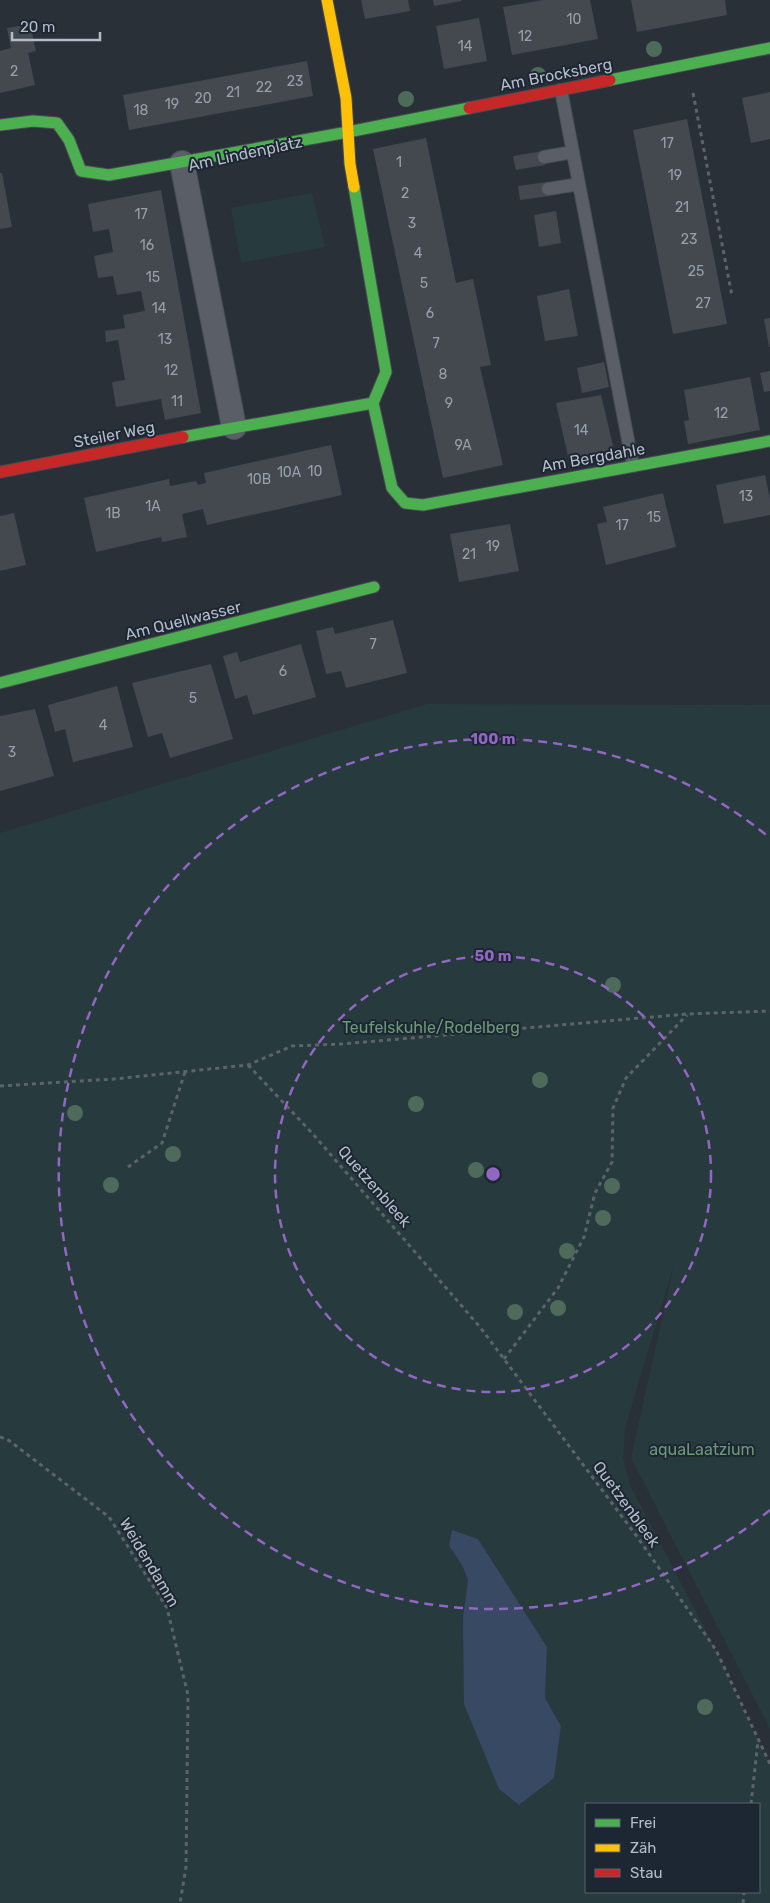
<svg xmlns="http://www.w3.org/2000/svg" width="770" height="1903" font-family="Rubik,sans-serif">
	<rect width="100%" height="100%" fill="#2a3038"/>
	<path fill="#273a3e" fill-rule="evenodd" d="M 312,193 L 325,247 L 241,263 L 231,208 Z
		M 427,704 L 770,705 L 770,1729 L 631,1458 L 674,1265 L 625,1428 L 623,1459 L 630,1485 L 716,1650 L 758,1740 L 770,1762 L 770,1903 L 0,1903 L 0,833 ZM 478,1539 L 547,1647 L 545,1698 L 561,1726 L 554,1778 L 519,1805 L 463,1617 L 468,1580 L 462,1565 L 449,1546 ZM 586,1804 L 759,1804 L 759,1892 L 586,1892 Z"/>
	<path fill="#384963" d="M 452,1530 L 478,1539 L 547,1647 L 545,1698 L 561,1726 L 554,1778 L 519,1805 L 499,1789 L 464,1704 L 463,1617 L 468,1580 L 462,1565 L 449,1546 Z"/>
	<path fill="#444950" d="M 361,0 L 408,0 L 410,11 L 365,19 Z
		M 433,0 L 461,0 L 461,1 L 434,6 Z
		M 543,0 L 590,0 L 598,39 L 512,55 L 503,7 Z
		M 631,0 L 725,0 L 727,15 L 637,32 Z
		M 479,18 L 487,61 L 444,69 L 436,26 Z
		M 30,24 L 36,51 L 28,53 L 35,85 L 0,93 L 0,51 L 11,48 L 7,28 Z
		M 307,61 L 313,96 L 129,130 L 123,95 Z
		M 770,92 L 770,139 L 751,143 L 742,98 Z
		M 687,119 L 727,324 L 673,334 L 633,130 Z
		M 426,138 L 456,283 L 473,279 L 491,365 L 480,367 L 503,465 L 443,478 L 373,149 Z
		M 543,151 L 545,165 L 516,170 L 513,156 Z
		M 0,173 L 2,173 L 12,227 L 0,229 Z
		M 547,182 L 550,196 L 520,200 L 518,186 Z
		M 161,190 L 201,413 L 165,420 L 161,399 L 116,407 L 112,382 L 125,380 L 118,340 L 106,342 L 105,331 L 125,328 L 123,315 L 145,311 L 141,291 L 117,295 L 113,276 L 98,278 L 94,256 L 113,252 L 109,229 L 93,232 L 88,204 Z
		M 556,211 L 561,243 L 539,247 L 534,215 Z
		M 569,289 L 578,336 L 545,341 L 537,296 Z
		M 770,318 L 770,347 L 769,347 L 764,319 Z
		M 604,362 L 609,387 L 582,393 L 577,368 Z
		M 770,371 L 770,391 L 764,392 L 760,373 Z
		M 750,377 L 760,430 L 688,444 L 684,421 L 689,420 L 684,390 Z
		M 601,395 L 615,454 L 569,461 L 556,403 Z
		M 331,445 L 342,495 L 207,525 L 203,509 L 182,514 L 187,537 L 162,542 L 161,537 L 96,552 L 84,498 L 169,479 L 170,486 L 196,481 L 198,485 L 206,483 L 204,473 Z
		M 765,475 L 770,499 L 770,515 L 724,524 L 716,485 Z
		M 663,493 L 676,547 L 606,565 L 597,524 L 607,522 L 603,507 Z
		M 14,513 L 26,565 L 0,571 L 0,516 Z
		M 510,524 L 519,571 L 459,582 L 450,534 Z
		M 393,620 L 407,673 L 346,688 L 341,671 L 326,674 L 316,631 L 333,627 L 335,634 Z
		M 301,644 L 316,697 L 253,715 L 247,695 L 235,699 L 223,656 L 237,652 L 240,662 Z
		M 211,664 L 233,739 L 170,758 L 162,733 L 148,737 L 132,683 Z
		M 117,686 L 133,747 L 73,762 L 65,729 L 55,732 L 48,705 Z
		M 35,709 L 54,776 L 0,791 L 0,716 Z"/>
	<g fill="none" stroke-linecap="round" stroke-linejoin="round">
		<defs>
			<path id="lane" d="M 561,90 L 633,466
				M 544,157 L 573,152
				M 548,189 L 579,184"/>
			<path id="street" d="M 182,163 L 234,427"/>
			<path id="fast" d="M 610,80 L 770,48
				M 0,125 L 33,121 L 57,123 L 69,140 L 81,171 L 109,175 L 348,132 L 469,108
				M 354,187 L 386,372 L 373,403 L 392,488 L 405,503 L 423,505 L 770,441
				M 183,437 L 373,403
				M 0,683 L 374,587"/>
			<path id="slow" d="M 327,0 L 346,98 L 350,164 L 354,187"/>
			<path id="jam" d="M 469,108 L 610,80
				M 0,472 L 183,437"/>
		</defs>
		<use href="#lane" stroke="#484c53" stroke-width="14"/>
		<use href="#street" stroke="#484c53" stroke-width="26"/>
		<use href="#fast" stroke="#484c53" stroke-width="13"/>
		<use href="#slow" stroke="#484c53" stroke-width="13"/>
		<use href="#jam" stroke="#484c53" stroke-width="13"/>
		<path stroke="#5d636a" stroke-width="3" stroke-dasharray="4 4" stroke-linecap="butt" d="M 693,93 L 732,296
			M 248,1065 L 312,1133 L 480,1327 L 638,1538 L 716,1650 L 770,1764
			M 0,1086 L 114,1079 L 248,1065 L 292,1046 L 342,1044 L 687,1014 L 770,1011
			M 128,1167 L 162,1143 L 185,1072
			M 504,1359 L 558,1288 L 584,1237 L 595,1193 L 612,1162 L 613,1108 L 626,1078 L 687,1015
			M 0,1437 L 7,1439 L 109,1517 L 167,1608 L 188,1695 L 186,1867 L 180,1903
			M 751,1804 L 758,1741
			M 743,1903 L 744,1892"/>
		<use href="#lane" stroke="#5a5e66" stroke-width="12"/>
		<use href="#street" stroke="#5a5e66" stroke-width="24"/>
		<use href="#fast" stroke="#4caf50" stroke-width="11"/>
		<use href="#slow" stroke="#ffc107" stroke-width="11"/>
		<use href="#jam" stroke="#c62828" stroke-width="11"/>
	</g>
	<g fill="#4e6a5a">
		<circle cx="654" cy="49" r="8"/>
		<circle cx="538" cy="75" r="8"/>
		<circle cx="406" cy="99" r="8"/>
		<circle cx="613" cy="985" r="8"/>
		<circle cx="540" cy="1080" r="8"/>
		<circle cx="416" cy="1104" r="8"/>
		<circle cx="75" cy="1113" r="8"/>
		<circle cx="173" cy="1154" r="8"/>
		<circle cx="476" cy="1170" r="8"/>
		<circle cx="111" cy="1185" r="8"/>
		<circle cx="612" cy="1186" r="8"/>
		<circle cx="603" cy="1218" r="8"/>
		<circle cx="567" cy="1251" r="8"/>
		<circle cx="558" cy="1308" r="8"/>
		<circle cx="515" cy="1312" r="8"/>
		<circle cx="705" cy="1707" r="8"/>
	</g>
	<g fill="none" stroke="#9266c3" stroke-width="2.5" stroke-dasharray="9 6">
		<circle cx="493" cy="1174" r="218"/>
		<path d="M770 1510A435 435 0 1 1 770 838"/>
	</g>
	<g text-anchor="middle" stroke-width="4" stroke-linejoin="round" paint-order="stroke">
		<g font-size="14" fill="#989fab">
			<text x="574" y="24">10</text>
			<text x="525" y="41">12</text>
			<text x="465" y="51">14</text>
			<text x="14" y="76">2</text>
			<text x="295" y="86">23</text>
			<text x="264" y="92">22</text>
			<text x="233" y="97">21</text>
			<text x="203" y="103">20</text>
			<text x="172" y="109">19</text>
			<text x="141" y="115">18</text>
			<text x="667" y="148">17</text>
			<text x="399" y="167">1</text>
			<text x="675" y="180">19</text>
			<text x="405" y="198">2</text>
			<text x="682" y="212">21</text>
			<text x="141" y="219">17</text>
			<text x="412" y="228">3</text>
			<text x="689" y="244">23</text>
			<text x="147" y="250">16</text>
			<text x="418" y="258">4</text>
			<text x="696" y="276">25</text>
			<text x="153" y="282">15</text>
			<text x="424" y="288">5</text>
			<text x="703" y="308">27</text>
			<text x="159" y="313">14</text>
			<text x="430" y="318">6</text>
			<text x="165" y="344">13</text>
			<text x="436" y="348">7</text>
			<text x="171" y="375">12</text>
			<text x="443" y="379">8</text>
			<text x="177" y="406">11</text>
			<text x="449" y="408">9</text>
			<text x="721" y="418">12</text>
			<text x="581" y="435">14</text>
			<text x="463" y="450">9A</text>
			<text x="315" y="476">10</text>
			<text x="289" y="477">10A</text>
			<text x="259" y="484">10B</text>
			<text x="746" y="501">13</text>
			<text x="153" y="511">1A</text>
			<text x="113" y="518">1B</text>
			<text x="654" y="522">15</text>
			<text x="622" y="530">17</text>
			<text x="493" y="551">19</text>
			<text x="469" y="559">21</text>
			<text x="373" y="649">7</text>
			<text x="283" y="676">6</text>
			<text x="193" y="703">5</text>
			<text x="103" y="730">4</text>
			<text x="12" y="757">3</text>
		</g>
		<g font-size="16" fill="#b4bcc9" stroke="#1d2633">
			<text transform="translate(556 74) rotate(-11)" y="6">Am Brocksberg</text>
			<text transform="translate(245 153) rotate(-12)" y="6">Am Lindenplatz</text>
			<text transform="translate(114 434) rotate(-11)" y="6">Steiler Weg</text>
			<text transform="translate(593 457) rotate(-10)" y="6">Am Bergdahle</text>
			<text transform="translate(183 620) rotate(-14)" y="6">Am Quellwasser</text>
			<text transform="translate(375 1186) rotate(49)" y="6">Quetzenbleek</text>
			<text transform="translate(627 1504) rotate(54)" y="6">Quetzenbleek</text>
			<text transform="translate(150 1562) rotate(59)" y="6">Weidendamm</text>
		</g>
		<g font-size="16" fill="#6b9a76" stroke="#1d2633">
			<text x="431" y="1033">Teufelskuhle/Rodelberg</text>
			<text x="702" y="1455">aquaLaatzium</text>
		</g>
	</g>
	<circle cx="493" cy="1174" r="8" fill="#9266c3" stroke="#1d2633" stroke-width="2.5"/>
	<g font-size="15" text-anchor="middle" font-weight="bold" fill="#9266c3" stroke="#1d2633" stroke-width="4" stroke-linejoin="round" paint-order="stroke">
		<text x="493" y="744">100 m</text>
		<text x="493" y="961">50 m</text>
	</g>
	<rect x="585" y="1803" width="175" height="90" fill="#1d2633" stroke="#59626f"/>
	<rect x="595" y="1819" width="25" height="8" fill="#4caf50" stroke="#59626f"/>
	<text x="630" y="1828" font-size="15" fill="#b4bcc9">Frei</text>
	<rect x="595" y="1844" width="25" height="8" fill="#ffc107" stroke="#59626f"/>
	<text x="630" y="1853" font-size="15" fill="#b4bcc9">Zäh</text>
	<rect x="595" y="1869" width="25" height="8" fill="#c62828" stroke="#59626f"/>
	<text x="630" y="1878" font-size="15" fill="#b4bcc9">Stau</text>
	<path d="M12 32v8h88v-8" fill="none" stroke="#b4bcc9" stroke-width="2.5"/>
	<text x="20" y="32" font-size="15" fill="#b4bcc9" stroke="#1d2633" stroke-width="4" paint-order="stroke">20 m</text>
</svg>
